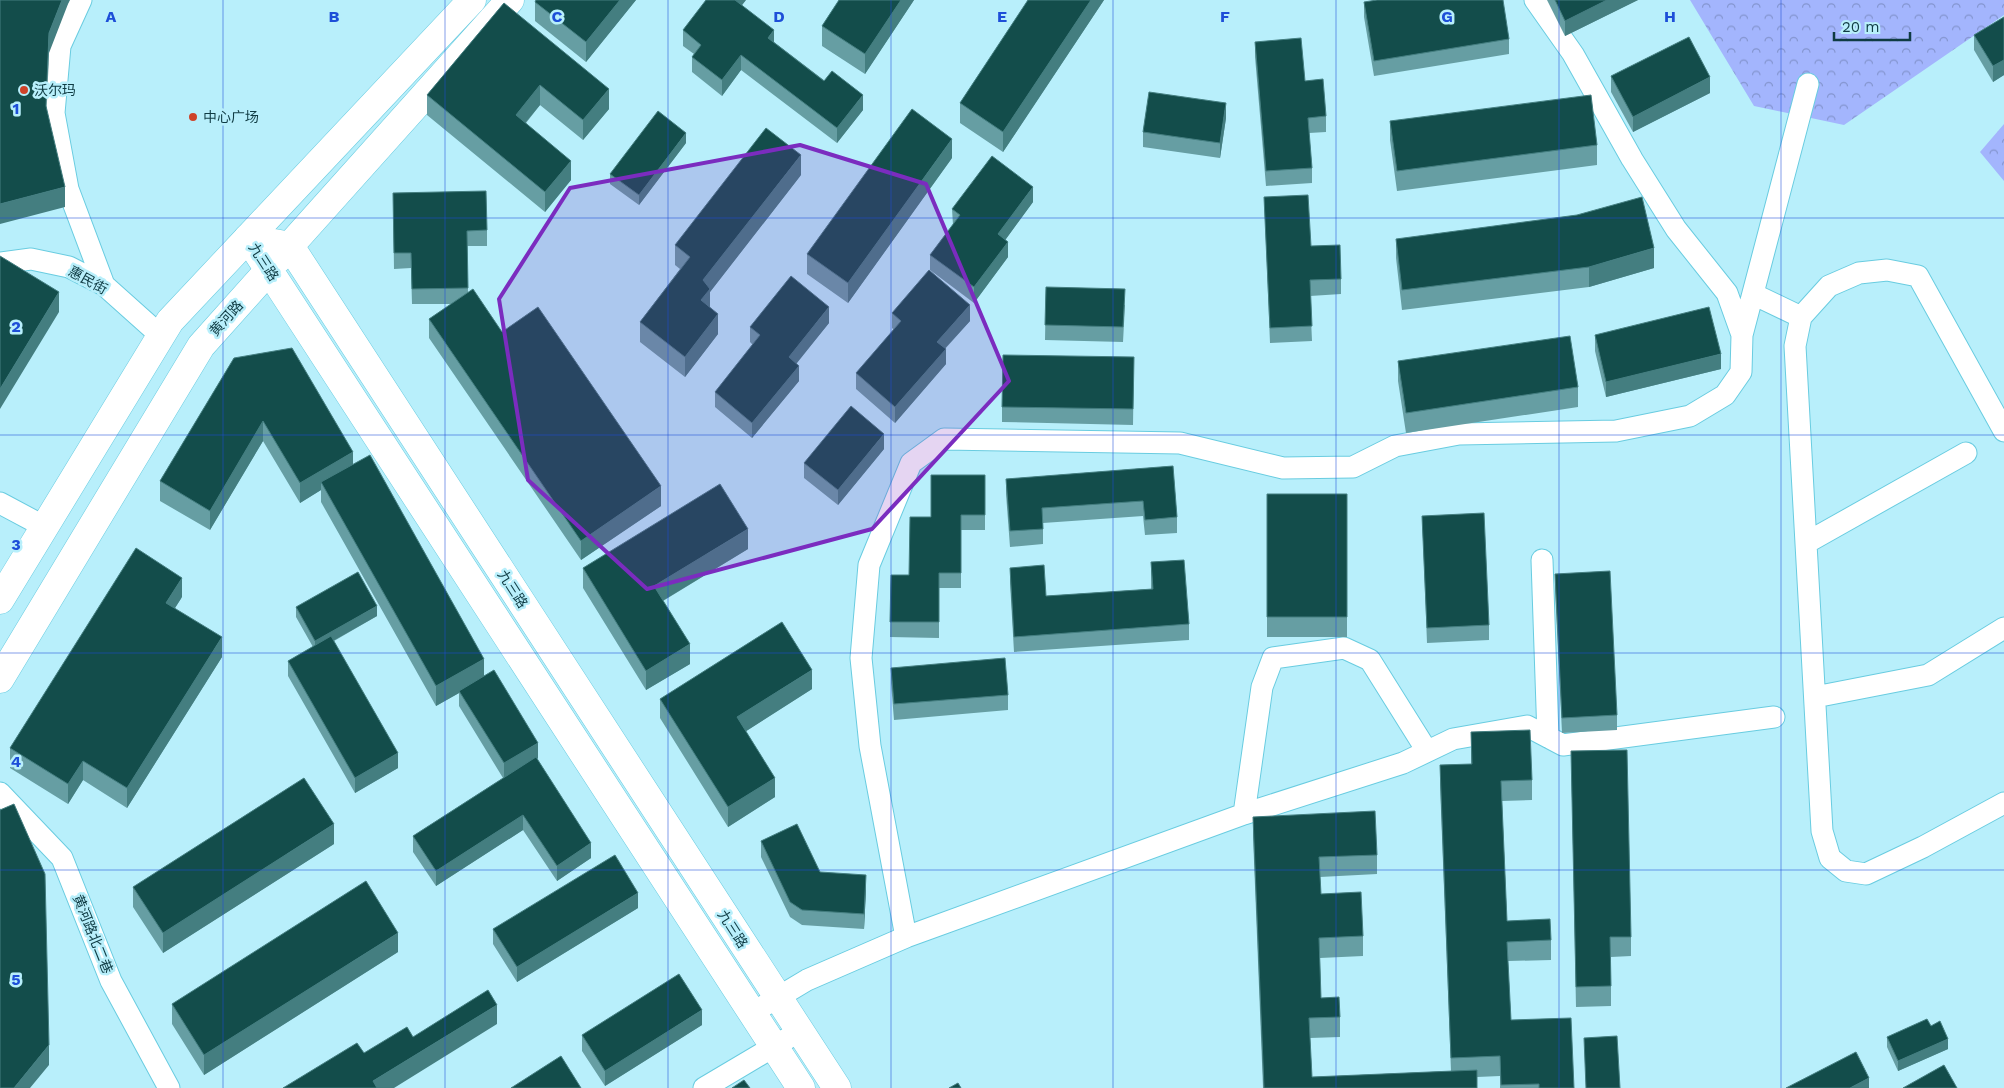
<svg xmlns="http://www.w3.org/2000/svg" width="2004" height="1088" font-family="'Work Sans','Noto Sans SC',sans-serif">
	<defs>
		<pattern id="forest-crowns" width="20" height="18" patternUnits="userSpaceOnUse" patternTransform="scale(1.25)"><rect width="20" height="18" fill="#a3b5fd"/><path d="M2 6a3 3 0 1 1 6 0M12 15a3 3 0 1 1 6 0" fill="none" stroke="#8394ce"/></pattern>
	</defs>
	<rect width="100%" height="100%" fill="#b8effb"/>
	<path fill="url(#forest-crowns)" d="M 1690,0 L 2004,0 L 2004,15 L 1844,125 L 1754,106 Z
		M 2004,124 L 2004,181 L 1980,152 Z"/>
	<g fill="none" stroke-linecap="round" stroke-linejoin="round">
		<defs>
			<path id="minor" d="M 81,0 L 60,46 L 54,113 L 68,189 L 104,285
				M 0,263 L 31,259 L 69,267 L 104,285 L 161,336
				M 1753,294 L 1801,317
				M 1742,335 L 1808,84
				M 2004,431 L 1918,276 L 1887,270 L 1859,273 L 1829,286 L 1801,317 L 1795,346 L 1822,831 L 1830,858 L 1846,871 L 1866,874 L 1923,847 L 2004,803
				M 0,503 L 45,527
				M 1806,543 L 1966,453
				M 1542,560 L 1548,737
				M 1815,697 L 1928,675 L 2004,628
				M 0,793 L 62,858 L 111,981 L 169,1088
				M 1244,814 L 1262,687 L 1273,658 L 1344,648 L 1370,660 L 1427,751
				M 906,937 L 1244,814 L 1403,763 L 1453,739 L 1527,726 L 1563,745 L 1774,717
				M 752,1013 L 807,980 L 906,937 L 870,746 L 861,658 L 869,565 L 911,463 L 944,439 L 1180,443 L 1283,468 L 1353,467 L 1395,446 L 1459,434 L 1616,431 L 1690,416 L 1725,395 L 1741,372 L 1742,335 L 1727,293 L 1676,229 L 1632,159 L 1573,54 L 1535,0
				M 704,1088 L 800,1031"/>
			<path id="secondary" d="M 0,600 L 170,321 L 248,238
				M 0,679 L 201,346 L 269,270"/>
			<path id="trunk" d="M 248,238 L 290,246 L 837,1088
				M 248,238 L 801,1088
				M 248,238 L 472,0
				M 278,259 L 510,0"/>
		</defs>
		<use href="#minor" stroke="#69cce0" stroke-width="23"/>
		<use href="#secondary" stroke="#69cce0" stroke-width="29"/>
		<use href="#trunk" stroke="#69cce0" stroke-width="29"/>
		<use href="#minor" stroke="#fff" stroke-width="21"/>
		<use href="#secondary" stroke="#fff" stroke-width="28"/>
		<use href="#trunk" stroke="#fff" stroke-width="28"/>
	</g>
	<path fill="#669ea3" d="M 536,0 L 636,0 L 586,62 L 535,21 L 535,2 Z
		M 746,0 L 742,5 L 774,42 L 863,110 L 837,143 L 741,70 L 722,96 L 692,72 L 692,57 L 694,54 L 683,46 L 683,30 Z
		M 839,0 L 914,0 L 865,74 L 822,46 L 822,26 Z
		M 1028,0 L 1104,0 L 1003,152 L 960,123 L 960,103 Z
		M 1547,0 L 1638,0 L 1565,36 Z
		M 1364,2 L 1509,39 L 1509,54 L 1374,76 L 1364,17 Z
		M 504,3 L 609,109 L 583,140 L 540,105 L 526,123 L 571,180 L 545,212 L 427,115 L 427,95 Z
		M 2004,17 L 2004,75 L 1993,82 L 1974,50 L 1974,35 Z
		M 1255,42 L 1305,81 L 1326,116 L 1326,132 L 1309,133 L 1312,168 L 1312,183 L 1266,186 L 1255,57 Z
		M 1611,76 L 1710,93 L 1633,132 L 1611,92 Z
		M 1226,118 L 1220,158 L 1143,147 L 1143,132 Z
		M 1390,121 L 1597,145 L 1597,165 L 1397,191 L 1390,140 Z
		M 686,143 L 639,205 L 610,184 L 610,174 Z
		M 952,158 L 848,303 L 807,274 L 807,254 Z
		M 801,175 L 710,292 L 710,308 L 718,334 L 685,377 L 640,342 L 640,322 L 680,269 L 675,265 L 675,245 Z
		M 393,193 L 487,230 L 487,246 L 467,246 L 468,292 L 502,332 L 661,506 L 581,560 L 429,338 L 429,319 L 451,304 L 412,304 L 411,268 L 394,269 Z
		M 1264,197 L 1311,246 L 1341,279 L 1341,294 L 1310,296 L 1312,341 L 1270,343 Z
		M 1033,202 L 1005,240 L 1008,257 L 974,303 L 930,270 L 930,255 L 953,225 L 952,209 Z
		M 1396,239 L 1654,268 L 1589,287 L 1402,310 L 1396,258 Z
		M 1046,287 L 1125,305 L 1123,342 L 1045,340 Z
		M 892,313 L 970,321 L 945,349 L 946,364 L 895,423 L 856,389 L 856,373 L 894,330 L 892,328 Z
		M 829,323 L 796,363 L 799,381 L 752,438 L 715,407 L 715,392 L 753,345 L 750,342 L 750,327 Z
		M 1595,335 L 1721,369 L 1606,397 L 1595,351 Z
		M 1134,357 L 1133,425 L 1002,422 L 1002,407 Z
		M 234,358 L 353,465 L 484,676 L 538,758 L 537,759 L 591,858 L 557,881 L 523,830 L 436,886 L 413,852 L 413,836 L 503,778 L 459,706 L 459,693 L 436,706 L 321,502 L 321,490 L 300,503 L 263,441 L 210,530 L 160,501 L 160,481 Z
		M 1398,361 L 1578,387 L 1578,407 L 1406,433 L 1398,381 Z
		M 884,449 L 838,505 L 804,478 L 804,463 Z
		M 1173,466 L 1177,517 L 1177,533 L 1145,535 L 1143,516 L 1043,523 L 1043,544 L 1010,547 L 1006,494 L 1006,479 Z
		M 985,475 L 985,530 L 961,530 L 961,588 L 939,588 L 939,638 L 890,637 L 891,575 L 909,575 L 931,517 Z
		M 1267,494 L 1347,494 L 1347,637 L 1267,637 Z
		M 1422,516 L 1489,625 L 1489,640 L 1427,643 Z
		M 748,549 L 663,601 L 690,664 L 646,690 L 583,588 L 583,568 Z
		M 1151,562 L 1189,624 L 1189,640 L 1014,652 L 1010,583 L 1010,568 L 1046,596 L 1151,589 Z
		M 1555,574 L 1617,715 L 1617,730 L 1562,733 L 1555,589 Z
		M 182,597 L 175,608 L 222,657 L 127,808 L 83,780 L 68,804 L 10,768 L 10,748 Z
		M 296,607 L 377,616 L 334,641 L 398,768 L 355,793 L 288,676 L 288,661 L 313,647 L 296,617 Z
		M 891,668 L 1008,695 L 1008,710 L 894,720 L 891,683 Z
		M 812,689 L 746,731 L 775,797 L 728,827 L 660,718 L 660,699 Z
		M 1471,732 L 1532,780 L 1532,800 L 1502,801 L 1507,921 L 1551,940 L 1551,960 L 1508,961 L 1511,1020 L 1574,1088 L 1500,1088 L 1500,1076 L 1477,1077 L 1477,1088 L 1263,1088 L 1253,836 L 1253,817 L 1377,855 L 1377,874 L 1320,877 L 1321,894 L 1363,936 L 1363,956 L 1320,958 L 1321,998 L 1340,1017 L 1340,1037 L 1310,1038 L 1312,1077 L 1451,1071 L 1440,785 L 1440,765 L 1471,764 Z
		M 1571,751 L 1631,937 L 1631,956 L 1611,957 L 1611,1006 L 1576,1007 Z
		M 761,841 L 820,872 L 866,890 L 864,929 L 802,925 L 790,917 L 761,857 Z
		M 334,844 L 163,953 L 133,907 L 133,887 Z
		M 638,908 L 517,982 L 493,944 L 493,929 Z
		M 398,952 L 204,1075 L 172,1024 L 172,1004 Z
		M 702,1025 L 605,1086 L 582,1051 L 582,1035 Z
		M 1931,1026 L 1948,1049 L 1898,1071 L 1887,1047 L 1887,1037 Z"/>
	<path fill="#447e80" d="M 62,0 L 70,0 L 68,4 L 49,53 L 46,126 L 49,33 Z
		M 620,0 L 636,0 L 586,62 L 586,42 Z
		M 734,0 L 746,0 L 734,15 Z
		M 901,0 L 914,0 L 865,74 L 865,54 Z
		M 1091,0 L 1104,0 L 1003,152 L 1003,132 Z
		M 1607,0 L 1638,0 L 1565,36 L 1565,21 Z
		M 774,30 L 774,45 L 768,38 Z
		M 741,55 L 741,70 L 722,96 L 722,80 Z
		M 2004,60 L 2004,75 L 1993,82 L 1993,66 Z
		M 1710,77 L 1710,93 L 1633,132 L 1633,117 Z
		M 540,85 L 540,105 L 516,134 L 516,115 Z
		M 609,89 L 609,109 L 583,140 L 583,120 Z
		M 863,95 L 863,110 L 837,143 L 837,128 Z
		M 1226,103 L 1226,118 L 1220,158 L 1220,143 Z
		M 686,133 L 686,143 L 639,205 L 639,195 Z
		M 952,139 L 952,158 L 848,303 L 848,283 Z
		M 801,155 L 801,175 L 710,292 L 710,309 L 701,300 L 703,280 Z
		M 571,161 L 571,180 L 545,212 L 545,192 Z
		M 65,187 L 65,207 L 0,224 L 0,204 Z
		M 1033,187 L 1033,202 L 998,250 L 998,234 Z
		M 1008,242 L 1008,257 L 974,303 L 974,287 Z
		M 1654,248 L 1654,268 L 1589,287 L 1589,267 Z
		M 59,292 L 59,312 L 0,409 L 0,389 Z
		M 970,305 L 970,321 L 937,357 L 937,342 Z
		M 829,307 L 829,323 L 789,373 L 789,357 Z
		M 718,314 L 718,334 L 685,377 L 685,357 Z
		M 946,349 L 946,364 L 895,423 L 895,407 Z
		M 1721,354 L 1721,369 L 1606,397 L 1606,382 Z
		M 799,366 L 799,381 L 752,438 L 752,423 Z
		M 263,421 L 263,441 L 210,530 L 210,511 Z
		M 884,434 L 884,449 L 838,505 L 838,490 Z
		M 353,452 L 353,471 L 321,482 L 321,490 L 300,503 L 300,483 Z
		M 661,486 L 661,506 L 581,560 L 581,541 Z
		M 748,529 L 748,549 L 654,606 L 654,586 Z
		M 182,578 L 182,597 L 166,622 L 166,603 Z
		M 377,606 L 377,616 L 315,651 L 315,641 Z
		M 222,637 L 222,657 L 127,808 L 127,788 Z
		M 690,644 L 690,664 L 646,690 L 646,671 Z
		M 484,659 L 484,679 L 459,691 L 459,693 L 436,706 L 436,686 Z
		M 812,670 L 812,689 L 737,737 L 737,717 Z
		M 538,743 L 538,758 L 504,779 L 504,763 Z
		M 398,753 L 398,768 L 355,793 L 355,778 Z
		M 83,761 L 83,780 L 68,804 L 68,784 Z
		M 775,778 L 775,797 L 728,827 L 728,807 Z
		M 523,815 L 523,830 L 436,886 L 436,871 Z
		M 334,824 L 334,844 L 163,953 L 163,933 Z
		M 591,843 L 591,858 L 557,881 L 557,866 Z
		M 866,875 L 866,890 L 864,929 L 864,914 Z
		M 638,893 L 638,908 L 517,982 L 517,967 Z
		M 398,933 L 398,952 L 204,1075 L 204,1055 Z
		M 497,1005 L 497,1024 L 394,1088 L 373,1088 L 373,1081 Z
		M 702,1010 L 702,1025 L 605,1086 L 605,1071 Z
		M 1948,1039 L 1948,1049 L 1898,1071 L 1898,1061 Z
		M 49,1045 L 49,1065 L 30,1088 L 14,1088 Z
		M 1869,1078 L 1869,1088 L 1850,1088 Z"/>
	<path fill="#134d4b" stroke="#447e80" d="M 0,0 L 62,0 L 49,33 L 46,106 L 65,187 L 0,204 Z
		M 536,0 L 620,0 L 586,42 L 535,2 Z
		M 706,0 L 735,0 L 774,30 L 768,38 L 824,81 L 832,71 L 863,95 L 837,128 L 741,55 L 722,80 L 692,57 L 701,45 L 683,30 Z
		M 839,0 L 901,0 L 865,54 L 822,26 Z
		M 1028,0 L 1091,0 L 1003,132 L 960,103 Z
		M 1377,0 L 1503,0 L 1509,39 L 1374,61 L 1364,2 Z
		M 1555,0 L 1607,0 L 1565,21 Z
		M 504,3 L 609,89 L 583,120 L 540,85 L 516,115 L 571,161 L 545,192 L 427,95 Z
		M 2004,17 L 2004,60 L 1993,66 L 1974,35 Z
		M 1689,37 L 1710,77 L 1633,117 L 1611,76 Z
		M 1301,38 L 1305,81 L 1323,79 L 1326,116 L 1308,118 L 1312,168 L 1266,171 L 1255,42 Z
		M 1149,92 L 1226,103 L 1220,143 L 1143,132 Z
		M 1591,95 L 1597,145 L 1397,171 L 1390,121 Z
		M 912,109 L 952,139 L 848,283 L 807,254 Z
		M 658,111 L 686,133 L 639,195 L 610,174 Z
		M 766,128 L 801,155 L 703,280 L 710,289 L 701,300 L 718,314 L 685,357 L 640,322 L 690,257 L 675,245 Z
		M 992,156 L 1033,187 L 998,234 L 1008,242 L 974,287 L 930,255 L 960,215 L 952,209 Z
		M 486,191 L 487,230 L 467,231 L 468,288 L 412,289 L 411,253 L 394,253 L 393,193 Z
		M 1308,195 L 1311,246 L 1340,245 L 1341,279 L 1310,280 L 1312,326 L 1270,328 L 1264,197 Z
		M 1642,197 L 1654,248 L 1589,267 L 1402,290 L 1396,239 L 1577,215 Z
		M 0,256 L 59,292 L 0,389 Z
		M 929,270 L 970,305 L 937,342 L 946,349 L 895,407 L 856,373 L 901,321 L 892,313 Z
		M 791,276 L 829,307 L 789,357 L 799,366 L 752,423 L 715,392 L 760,335 L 750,327 Z
		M 1046,287 L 1125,289 L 1123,327 L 1045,325 Z
		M 473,289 L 502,332 L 538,307 L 661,486 L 581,541 L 429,319 Z
		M 1709,307 L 1721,354 L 1606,382 L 1595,335 Z
		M 1570,336 L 1578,387 L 1406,413 L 1398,361 Z
		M 292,348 L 353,452 L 300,483 L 263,421 L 210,511 L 160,481 L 234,358 Z
		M 1003,355 L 1134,357 L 1133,409 L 1002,407 Z
		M 851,406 L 884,434 L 838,490 L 804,463 Z
		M 370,455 L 484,659 L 436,686 L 321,482 Z
		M 1173,466 L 1177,517 L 1145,520 L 1143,501 L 1042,508 L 1043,529 L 1010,531 L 1006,479 Z
		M 931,475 L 985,475 L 985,515 L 961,515 L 961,573 L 939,573 L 939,622 L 890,622 L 891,575 L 909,575 L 910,517 L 931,517 Z
		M 720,484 L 748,529 L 654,586 L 690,644 L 646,671 L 583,568 Z
		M 1267,494 L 1347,494 L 1347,617 L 1267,617 Z
		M 1484,513 L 1489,625 L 1427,628 L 1422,516 Z
		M 136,548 L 182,578 L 166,603 L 222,637 L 127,788 L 83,761 L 68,784 L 10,748 Z
		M 1184,560 L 1189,624 L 1014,637 L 1010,568 L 1044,565 L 1046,596 L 1153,589 L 1151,562 Z
		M 1610,571 L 1617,715 L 1562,718 L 1555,574 Z
		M 358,572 L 377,606 L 315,641 L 296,607 Z
		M 782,622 L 812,670 L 737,717 L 775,778 L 728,807 L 660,699 Z
		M 331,636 L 398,753 L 355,778 L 288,661 Z
		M 1005,658 L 1008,695 L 894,704 L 891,668 Z
		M 494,670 L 538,743 L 504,763 L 459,691 Z
		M 1530,730 L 1532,780 L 1501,781 L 1507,921 L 1550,919 L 1551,940 L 1507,942 L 1511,1020 L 1571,1018 L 1574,1088 L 1539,1088 L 1539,1084 L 1501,1085 L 1500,1056 L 1451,1058 L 1440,765 L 1472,764 L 1471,732 Z
		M 1627,750 L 1631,937 L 1610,937 L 1611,986 L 1576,987 L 1571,751 Z
		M 536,757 L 591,843 L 557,866 L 523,815 L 436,871 L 413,836 Z
		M 304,778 L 334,824 L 163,933 L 133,887 Z
		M 14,804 L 45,874 L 49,1045 L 14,1088 L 0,1088 L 0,810 Z
		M 1375,811 L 1377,855 L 1319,857 L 1321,894 L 1361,892 L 1363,936 L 1319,938 L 1321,998 L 1339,997 L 1340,1017 L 1309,1018 L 1312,1077 L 1477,1070 L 1477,1088 L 1264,1088 L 1253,817 Z
		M 797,824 L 820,872 L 866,875 L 864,914 L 802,910 L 790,902 L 761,841 Z
		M 615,855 L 638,893 L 517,967 L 493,929 Z
		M 366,881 L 398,933 L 204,1055 L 172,1004 Z
		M 679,974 L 702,1010 L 605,1071 L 582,1035 Z
		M 488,990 L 497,1005 L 373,1081 L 377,1088 L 283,1088 L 357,1043 L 364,1053 L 407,1027 L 413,1037 Z
		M 1927,1019 L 1931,1026 L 1940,1021 L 1948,1039 L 1898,1061 L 1887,1037 Z
		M 1617,1036 L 1620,1088 L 1586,1088 L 1584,1038 Z
		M 1856,1052 L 1869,1078 L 1850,1088 L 1786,1088 Z
		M 561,1056 L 581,1088 L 511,1088 Z
		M 1944,1065 L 1957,1088 L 1903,1088 Z
		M 744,1080 L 750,1088 L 732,1088 Z
		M 958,1083 L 961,1088 L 949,1088 Z"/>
	<path fill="#7b2cbf" fill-opacity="0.2" stroke="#7b2cbf" stroke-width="4" stroke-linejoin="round" d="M 800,145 L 926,184 L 1009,381 L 872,529 L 647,589 L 528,480 L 499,299 L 570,188 Z"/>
	<path fill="none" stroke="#1d4ed8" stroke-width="1" stroke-opacity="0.55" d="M 223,0 L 223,1088M 445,0 L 445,1088M 668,0 L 668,1088M 891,0 L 891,1088M 1113,0 L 1113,1088M 1336,0 L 1336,1088M 1559,0 L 1559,1088M 1781,0 L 1781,1088M 0,218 L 2004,218M 0,435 L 2004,435M 0,653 L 2004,653M 0,870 L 2004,870"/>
	<g fill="#ce4229" stroke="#b8effb" stroke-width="2">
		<circle cx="24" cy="90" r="5"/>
		<circle cx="193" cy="117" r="5"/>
	</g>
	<g text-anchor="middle" stroke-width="5" stroke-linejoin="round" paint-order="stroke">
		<g font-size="14" fill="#0f3b43" stroke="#b8effb" text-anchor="start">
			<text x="34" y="95">沃尔玛</text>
			<text x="203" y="122">中心广场</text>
		</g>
		<g font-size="14" fill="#0f3b43" stroke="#b8effb">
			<text transform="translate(264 262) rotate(57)" y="5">九三路</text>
			<text transform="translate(88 280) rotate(29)" y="5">惠民街</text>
			<text transform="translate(226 318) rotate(-48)" y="5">黄河路</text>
			<text transform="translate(513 589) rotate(57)" y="5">九三路</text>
			<text transform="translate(733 929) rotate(57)" y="5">九三路</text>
			<text transform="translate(93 934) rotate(68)" y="5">黄河路北二巷</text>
		</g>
	</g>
	<g font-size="16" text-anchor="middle" font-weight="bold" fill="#1d4ed8" stroke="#b8effb" stroke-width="5" stroke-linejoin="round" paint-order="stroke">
		<text x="111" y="22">A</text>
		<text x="334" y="22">B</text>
		<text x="557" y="22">C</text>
		<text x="779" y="22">D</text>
		<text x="1002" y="22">E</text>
		<text x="1225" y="22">F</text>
		<text x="1447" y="22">G</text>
		<text x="1670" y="22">H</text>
		<text x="16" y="114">1</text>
		<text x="16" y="332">2</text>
		<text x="16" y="550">3</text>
		<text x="16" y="767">4</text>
		<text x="16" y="985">5</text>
	</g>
	<path d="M1834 32v8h76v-8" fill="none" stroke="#0f3b43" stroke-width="2.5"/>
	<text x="1842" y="32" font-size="15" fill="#0f3b43" stroke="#b8effb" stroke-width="4" paint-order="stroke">20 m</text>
</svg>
